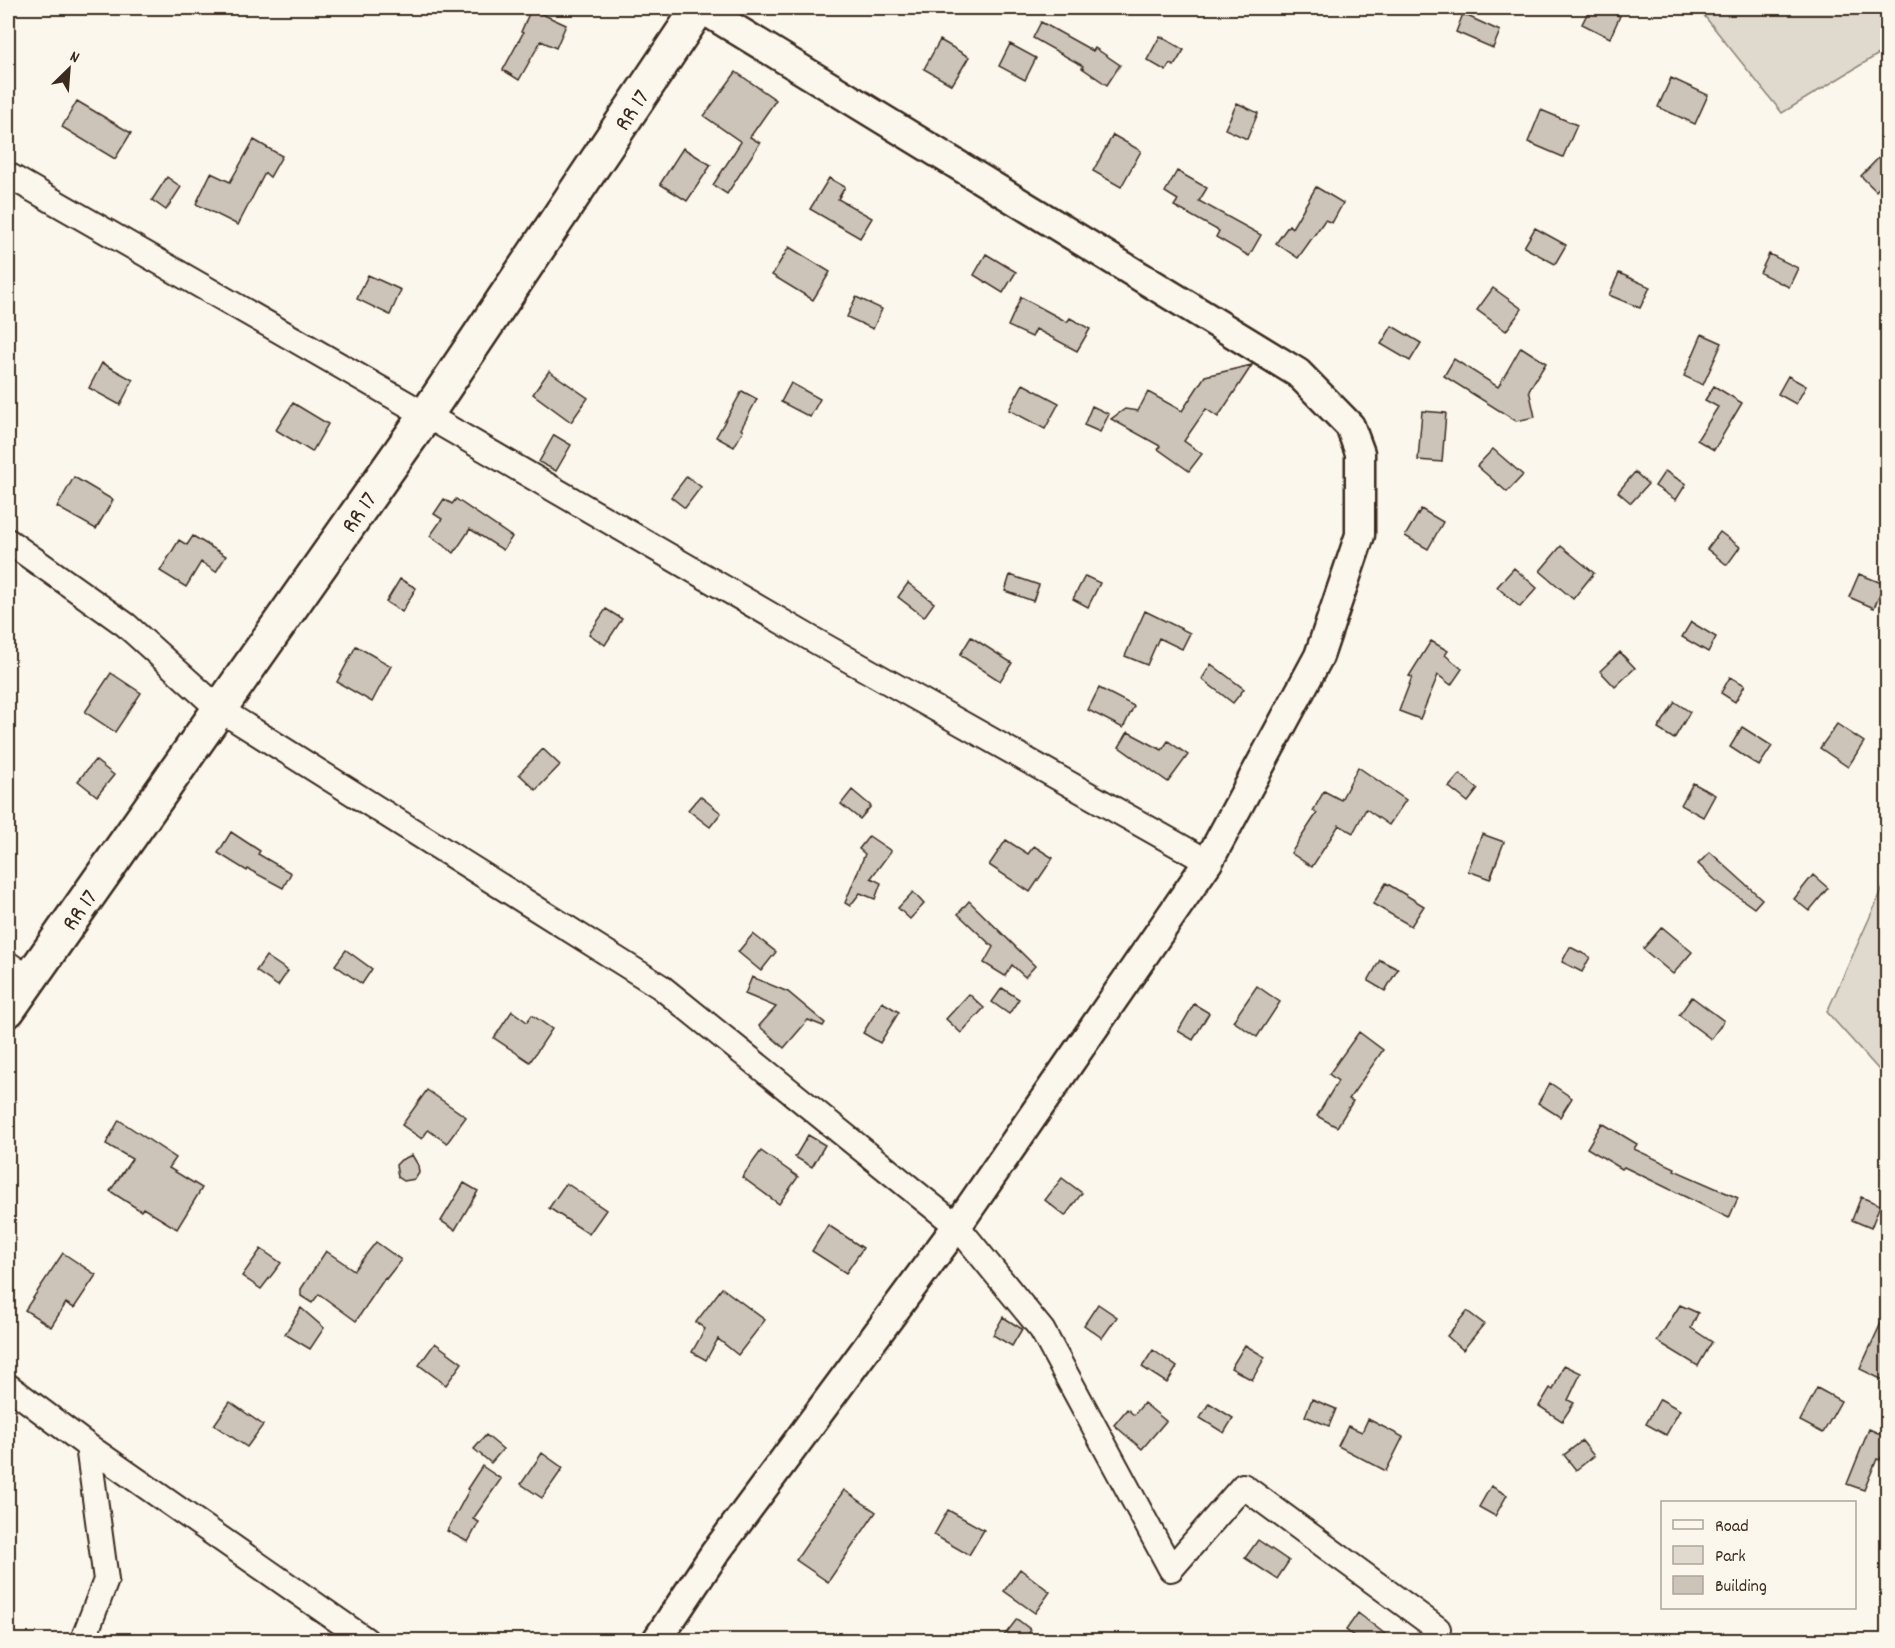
<svg xmlns="http://www.w3.org/2000/svg" width="1895" height="1648" font-family="Dekko,sans-serif">
	<rect width="100%" height="100%" fill="#fbf7ec"/>
	<filter id="ink" filterUnits="userSpaceOnUse"><feTurbulence type="fractalNoise" baseFrequency=".0167" numOctaves="2"/><feDisplacementMap in="SourceGraphic" scale="12" xChannelSelector="R" yChannelSelector="G"/><feConvolveMatrix kernelMatrix="1 2 1 2 8 2 1 2 1" color-interpolation-filters="sRGB"/></filter>
	<g filter="url(#ink)">
		<path fill="#dfd9ce" stroke="#8d8276" stroke-width="1.5" d="M 1698,8 L 1887,8 L 1887,49 L 1782,113 Z
			M 1887,879 L 1887,1079 L 1827,1012 Z"/>
		<path fill="#ccc4b9" stroke="#3b2a1e" stroke-width="1.5" d="M 1590,8 L 1602,8 L 1620,16 L 1610,38 L 1582,24 Z
			M 531,9 L 566,25 L 556,48 L 541,41 L 519,80 L 503,70 L 523,33 L 521,32 Z
			M 1463,14 L 1500,31 L 1493,48 L 1456,32 Z
			M 1041,22 L 1093,51 L 1095,48 L 1120,65 L 1107,85 L 1082,68 L 1083,66 L 1033,38 Z
			M 1160,36 L 1184,50 L 1174,66 L 1170,64 L 1166,71 L 1147,60 Z
			M 940,40 L 969,57 L 952,85 L 924,69 Z
			M 1010,44 L 1036,58 L 1025,80 L 999,66 Z
			M 736,72 L 776,100 L 750,137 L 760,143 L 727,194 L 713,185 L 741,142 L 704,116 Z
			M 1671,78 L 1708,95 L 1695,124 L 1658,107 Z
			M 77,101 L 131,133 L 115,159 L 62,127 Z
			M 1237,103 L 1258,113 L 1247,139 L 1225,129 Z
			M 1541,110 L 1577,125 L 1563,157 L 1528,142 Z
			M 1113,135 L 1141,151 L 1121,187 L 1093,171 Z
			M 254,140 L 282,156 L 270,177 L 265,173 L 238,225 L 196,204 L 211,173 L 230,182 Z
			M 683,148 L 711,165 L 687,201 L 660,184 Z
			M 1887,149 L 1887,179 L 1876,191 L 1861,176 Z
			M 1177,171 L 1207,188 L 1199,201 L 1261,235 L 1249,256 L 1216,237 L 1219,231 L 1174,206 L 1178,200 L 1165,192 Z
			M 167,177 L 181,187 L 166,210 L 152,200 Z
			M 829,178 L 845,187 L 838,199 L 872,218 L 860,238 L 810,209 Z
			M 1316,187 L 1343,203 L 1332,223 L 1325,220 L 1298,258 L 1276,243 L 1289,225 L 1292,228 Z
			M 1535,228 L 1566,245 L 1555,264 L 1524,247 Z
			M 789,247 L 830,272 L 813,300 L 772,275 Z
			M 986,254 L 1016,272 L 1003,293 L 974,275 Z
			M 1769,254 L 1798,268 L 1789,287 L 1760,273 Z
			M 1619,273 L 1650,287 L 1640,308 L 1609,295 Z
			M 368,275 L 401,290 L 390,315 L 357,299 Z
			M 1493,288 L 1522,309 L 1506,331 L 1477,310 Z
			M 856,297 L 882,309 L 873,329 L 847,317 Z
			M 1021,297 L 1067,322 L 1070,318 L 1090,329 L 1077,351 L 1036,329 L 1032,337 L 1008,326 Z
			M 1392,326 L 1421,343 L 1410,361 L 1381,344 Z
			M 1702,334 L 1722,343 L 1703,385 L 1684,376 Z
			M 1521,347 L 1546,363 L 1529,390 L 1535,417 L 1516,421 L 1444,376 L 1454,359 L 1498,387 Z
			M 102,363 L 133,380 L 120,405 L 89,388 Z
			M 1252,365 L 1218,417 L 1206,409 L 1184,441 L 1202,454 L 1189,471 L 1158,449 L 1160,446 L 1111,419 L 1125,409 L 1138,411 L 1148,392 L 1182,411 L 1205,376 Z
			M 549,371 L 588,398 L 571,422 L 533,394 Z
			M 1788,376 L 1806,386 L 1796,404 L 1778,394 Z
			M 791,383 L 820,399 L 810,417 L 781,402 Z
			M 1023,384 L 1059,403 L 1045,429 L 1009,410 Z
			M 1714,386 L 1742,403 L 1714,450 L 1697,440 L 1718,407 L 1705,400 Z
			M 742,391 L 757,399 L 741,429 L 743,431 L 734,447 L 716,437 Z
			M 293,403 L 328,424 L 312,452 L 276,430 Z
			M 1092,406 L 1109,414 L 1100,432 L 1084,425 Z
			M 1422,411 L 1446,413 L 1442,462 L 1418,460 Z
			M 554,435 L 571,445 L 556,471 L 539,462 Z
			M 1493,449 L 1523,475 L 1507,492 L 1477,466 Z
			M 1665,471 L 1686,484 L 1676,500 L 1655,486 Z
			M 1635,472 L 1648,484 L 1631,503 L 1618,492 Z
			M 687,476 L 701,487 L 685,508 L 671,497 Z
			M 74,477 L 113,500 L 96,529 L 57,507 Z
			M 444,499 L 452,504 L 456,499 L 512,537 L 503,550 L 470,529 L 454,553 L 430,536 L 442,519 L 434,514 Z
			M 1421,509 L 1443,522 L 1428,549 L 1405,536 Z
			M 1720,532 L 1740,547 L 1727,565 L 1707,549 Z
			M 193,536 L 226,556 L 216,572 L 201,562 L 186,587 L 160,571 L 179,540 L 187,545 Z
			M 1561,546 L 1594,573 L 1573,599 L 1540,571 Z
			M 1514,568 L 1537,588 L 1520,607 L 1497,587 Z
			M 1859,574 L 1884,584 L 1874,608 L 1849,597 Z
			M 1010,575 L 1039,585 L 1033,601 L 1005,591 Z
			M 1085,576 L 1100,583 L 1088,607 L 1073,599 Z
			M 400,579 L 416,588 L 402,612 L 386,602 Z
			M 908,583 L 934,603 L 924,617 L 898,597 Z
			M 606,609 L 622,619 L 605,645 L 589,634 Z
			M 1145,611 L 1190,633 L 1182,649 L 1159,638 L 1147,665 L 1125,656 Z
			M 1691,622 L 1716,637 L 1708,652 L 1682,637 Z
			M 971,637 L 1012,663 L 1000,681 L 960,655 Z
			M 1431,641 L 1448,651 L 1445,655 L 1462,669 L 1451,685 L 1438,675 L 1420,719 L 1399,711 L 1412,677 L 1409,676 Z
			M 356,646 L 391,666 L 372,702 L 337,682 Z
			M 1620,652 L 1635,668 L 1615,687 L 1600,671 Z
			M 1211,664 L 1244,689 L 1233,703 L 1202,679 Z
			M 111,673 L 141,693 L 115,732 L 85,712 Z
			M 1730,677 L 1745,685 L 1735,702 L 1721,693 Z
			M 1099,688 L 1134,706 L 1123,728 L 1088,710 Z
			M 1675,702 L 1690,712 L 1674,739 L 1658,729 Z
			M 1837,724 L 1864,742 L 1848,767 L 1820,748 Z
			M 1742,727 L 1772,746 L 1759,766 L 1730,747 Z
			M 1128,732 L 1162,750 L 1168,741 L 1188,755 L 1168,782 L 1119,747 Z
			M 543,749 L 560,765 L 536,790 L 519,774 Z
			M 95,760 L 114,775 L 97,796 L 78,781 Z
			M 1358,767 L 1406,800 L 1389,825 L 1366,809 L 1353,833 L 1339,825 L 1312,867 L 1291,853 L 1317,813 L 1313,811 L 1324,791 L 1341,800 Z
			M 1460,774 L 1478,789 L 1468,802 L 1449,787 Z
			M 1693,783 L 1715,795 L 1703,817 L 1681,805 Z
			M 852,790 L 871,806 L 860,819 L 841,804 Z
			M 700,796 L 721,813 L 710,827 L 688,810 Z
			M 231,832 L 260,851 L 258,854 L 291,873 L 283,888 L 248,869 L 247,871 L 218,853 Z
			M 1482,834 L 1504,842 L 1490,879 L 1468,871 Z
			M 869,836 L 891,851 L 871,878 L 881,883 L 875,899 L 860,893 L 850,906 L 845,903 L 865,854 L 859,849 Z
			M 1006,840 L 1028,854 L 1034,846 L 1053,858 L 1030,892 L 989,865 Z
			M 1710,852 L 1762,899 L 1754,908 L 1715,880 L 1698,864 Z
			M 1813,875 L 1828,888 L 1809,911 L 1794,899 Z
			M 1386,883 L 1424,906 L 1411,926 L 1373,904 Z
			M 913,892 L 924,904 L 910,919 L 898,908 Z
			M 969,901 L 1035,966 L 1025,977 L 1012,965 L 1005,976 L 984,963 L 993,947 L 958,914 Z
			M 1662,927 L 1692,952 L 1673,974 L 1643,949 Z
			M 753,934 L 776,952 L 761,971 L 738,952 Z
			M 1570,947 L 1590,957 L 1582,972 L 1562,962 Z
			M 346,950 L 372,969 L 362,984 L 335,965 Z
			M 266,956 L 288,971 L 278,986 L 256,971 Z
			M 1380,960 L 1398,969 L 1385,991 L 1368,981 Z
			M 752,977 L 788,992 L 825,1023 L 823,1026 L 808,1020 L 784,1048 L 759,1026 L 776,1007 L 745,994 Z
			M 1257,986 L 1280,1002 L 1257,1037 L 1233,1021 Z
			M 1002,988 L 1019,999 L 1009,1014 L 992,1002 Z
			M 969,994 L 984,1008 L 961,1033 L 946,1019 Z
			M 1692,997 L 1724,1021 L 1711,1039 L 1679,1015 Z
			M 882,1002 L 899,1012 L 880,1043 L 863,1033 Z
			M 1194,1004 L 1209,1013 L 1193,1040 L 1178,1031 Z
			M 512,1011 L 527,1022 L 532,1015 L 552,1029 L 530,1062 L 494,1038 Z
			M 1359,1032 L 1383,1050 L 1349,1099 L 1353,1101 L 1337,1127 L 1317,1116 L 1338,1081 L 1329,1074 Z
			M 1550,1083 L 1572,1098 L 1560,1117 L 1538,1103 Z
			M 427,1090 L 466,1117 L 447,1143 L 428,1130 L 422,1139 L 402,1125 Z
			M 119,1120 L 176,1158 L 169,1168 L 202,1188 L 177,1229 L 143,1208 L 141,1211 L 110,1191 L 132,1159 L 106,1144 Z
			M 1602,1123 L 1637,1144 L 1634,1149 L 1675,1168 L 1674,1170 L 1738,1198 L 1729,1218 L 1624,1167 L 1622,1169 L 1587,1148 Z
			M 808,1135 L 825,1145 L 812,1167 L 795,1157 Z
			M 761,1151 L 798,1177 L 779,1204 L 742,1177 Z
			M 412,1155 L 418,1165 L 419,1173 L 415,1179 L 404,1181 L 398,1177 L 396,1165 L 401,1160 Z
			M 1062,1178 L 1082,1193 L 1065,1216 L 1045,1200 Z
			M 464,1183 L 478,1191 L 455,1230 L 441,1221 Z
			M 566,1183 L 606,1210 L 589,1234 L 549,1208 Z
			M 1861,1197 L 1880,1205 L 1871,1228 L 1852,1220 Z
			M 828,1225 L 863,1248 L 846,1273 L 812,1251 Z
			M 376,1242 L 401,1260 L 386,1279 L 385,1278 L 356,1321 L 319,1294 L 312,1303 L 301,1296 L 301,1289 L 326,1251 L 354,1270 Z
			M 261,1249 L 281,1263 L 261,1289 L 242,1276 Z
			M 63,1253 L 96,1275 L 74,1308 L 66,1303 L 51,1327 L 25,1310 Z
			M 722,1288 L 765,1320 L 738,1355 L 718,1339 L 706,1360 L 692,1352 L 705,1329 L 696,1322 Z
			M 1098,1304 L 1117,1317 L 1102,1338 L 1084,1325 Z
			M 1680,1305 L 1698,1313 L 1691,1328 L 1712,1342 L 1698,1366 L 1657,1341 Z
			M 301,1308 L 324,1328 L 310,1349 L 285,1334 Z
			M 1887,1310 L 1887,1382 L 1860,1369 Z
			M 1467,1311 L 1484,1324 L 1463,1350 L 1447,1336 Z
			M 1003,1317 L 1022,1329 L 1012,1346 L 993,1335 Z
			M 435,1343 L 462,1363 L 446,1385 L 419,1365 Z
			M 1245,1345 L 1265,1357 L 1252,1380 L 1231,1368 Z
			M 1153,1350 L 1177,1367 L 1167,1383 L 1142,1367 Z
			M 1564,1365 L 1581,1373 L 1568,1400 L 1574,1403 L 1562,1421 L 1539,1406 L 1550,1388 L 1553,1390 Z
			M 1817,1388 L 1841,1401 L 1823,1433 L 1800,1421 Z
			M 1312,1399 L 1336,1409 L 1329,1426 L 1305,1416 Z
			M 1660,1399 L 1680,1410 L 1666,1435 L 1646,1424 Z
			M 230,1402 L 263,1425 L 247,1447 L 214,1425 Z
			M 1144,1403 L 1166,1421 L 1142,1449 L 1114,1425 L 1127,1409 L 1134,1415 Z
			M 1209,1403 L 1233,1418 L 1224,1433 L 1200,1418 Z
			M 1368,1419 L 1403,1437 L 1386,1471 L 1338,1446 L 1348,1426 L 1362,1432 Z
			M 1869,1429 L 1887,1437 L 1887,1444 L 1880,1460 L 1877,1459 L 1864,1490 L 1847,1484 Z
			M 486,1435 L 503,1449 L 491,1463 L 474,1449 Z
			M 1582,1441 L 1594,1456 L 1576,1470 L 1564,1455 Z
			M 542,1453 L 563,1468 L 542,1498 L 521,1484 Z
			M 482,1466 L 501,1479 L 473,1519 L 479,1522 L 468,1542 L 447,1531 L 469,1490 L 467,1489 Z
			M 1491,1486 L 1507,1495 L 1495,1516 L 1479,1507 Z
			M 844,1490 L 876,1512 L 828,1582 L 796,1560 Z
			M 948,1510 L 984,1530 L 969,1555 L 934,1535 Z
			M 1258,1540 L 1289,1561 L 1277,1579 L 1245,1558 Z
			M 1020,1569 L 1050,1592 L 1035,1613 L 1004,1591 Z
			M 1358,1613 L 1394,1641 L 1360,1641 L 1346,1630 Z
			M 1017,1619 L 1031,1630 L 1023,1641 L 1000,1641 Z"/>
		<g fill="none" stroke-linecap="round" stroke-linejoin="round">
			<defs>
				<path id="minor" d="M 8,175 L 426,415 L 812,639 L 1208,862
					M 8,541 L 126,625 L 219,709 L 661,987 L 957,1226 L 1042,1330 L 1171,1569 L 1243,1486 L 1438,1629 L 1434,1640
					M 8,964 L 30,979
					M 8,1386 L 88,1446 L 366,1640
					M 83,1640 L 106,1580 L 88,1446"/>
				<path id="tertiary" d="M 657,1640 L 715,1553 L 957,1226 L 1208,862 L 1319,656 L 1360,535 L 1360,453 L 1350,426 L 1298,373 L 701,8"/>
				<g id="secondary">
					<path id="s1" d="M 8,1010 L 426,415 L 699,8"/>
				</g>
			</defs>
			<use href="#minor" stroke="#3b2a1e" stroke-width="28"/>
			<use href="#tertiary" stroke="#3b2a1e" stroke-width="33"/>
			<use href="#secondary" stroke="#3b2a1e" stroke-width="38"/>
			<use href="#minor" stroke="#fbf7ec" stroke-width="24"/>
			<use href="#tertiary" stroke="#fbf7ec" stroke-width="28"/>
			<use href="#secondary" stroke="#fbf7ec" stroke-width="33"/>
		</g>
	</g>
	<g text-anchor="middle" stroke-width="4.5" stroke-linejoin="round" paint-order="stroke">
		<g font-size="24" fill="#3b2a1e" stroke="#fbf7ec">
			<text dy="8" stroke="none"><textPath href="#s1" startOffset="1095">RR 17</textPath></text>
			<text dy="8" stroke="none"><textPath href="#s1" startOffset="609">RR 17</textPath></text>
			<text dy="8" stroke="none"><textPath href="#s1" startOffset="123">RR 17</textPath></text>
		</g>
	</g>
	<rect width="1895" height="1648" fill="none" stroke="#fbf7ec" stroke-width="30"/>
	<rect x="15" y="15" width="1865" height="1618" fill="none" stroke="#3b2a1e" stroke-width="2" filter="url(#ink)"/>
	<rect x="1661" y="1501" width="195" height="108" fill="#fbf7ec" stroke="#aea59a" stroke-width="1.5"/>
	<rect x="1673" y="1520" width="30" height="9" fill="#fbf7ec" stroke="#aea59a" stroke-width="1.5"/>
	<text x="1715" y="1531" font-size="18" fill="#3b2a1e">Road</text>
	<rect x="1673" y="1546" width="30" height="18" fill="#dfd9ce" stroke="#aea59a" stroke-width="1.5"/>
	<text x="1715" y="1561" font-size="18" fill="#3b2a1e">Park</text>
	<rect x="1673" y="1576" width="30" height="18" fill="#ccc4b9" stroke="#aea59a" stroke-width="1.5"/>
	<text x="1715" y="1591" font-size="18" fill="#3b2a1e">Building</text>
	<g transform="translate(69 69) rotate(25)" stroke="#fbf7ec" stroke-width="4.5" paint-order="stroke">
	<path d="M0-4.5L10 22L0 15L-10 22Z" fill="#3b2a1e"/>
	<text y="-9" font-size="16" font-weight="bold" text-anchor="middle" fill="#3b2a1e">N</text>
	</g>
</svg>
